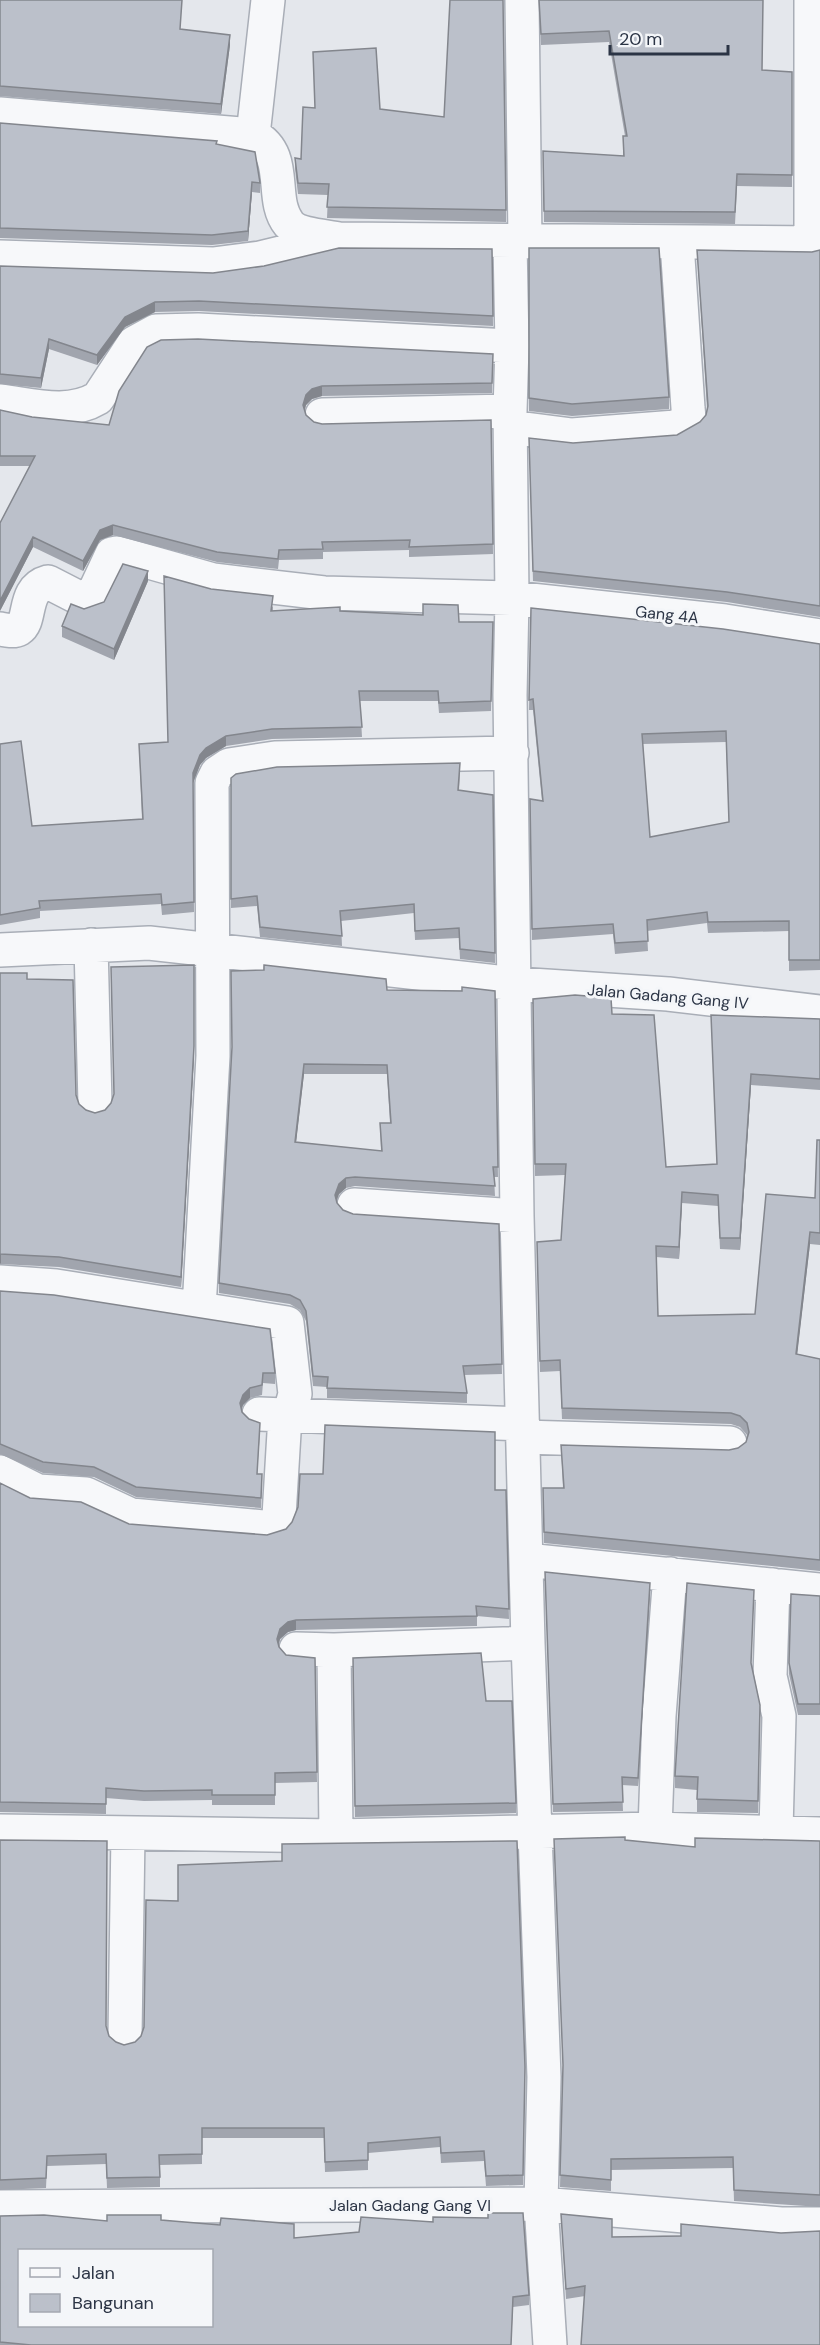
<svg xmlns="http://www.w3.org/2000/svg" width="820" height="2345" font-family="'DM Sans',sans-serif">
	<rect width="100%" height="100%" fill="#e4e7ec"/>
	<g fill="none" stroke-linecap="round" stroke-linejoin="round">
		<defs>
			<path id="minor" d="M 522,0 L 525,242
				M 0,114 L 253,135 L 268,0
				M 253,135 C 291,155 268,198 289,224 C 298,235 326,236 339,239 L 820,243
				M 510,242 L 512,346 L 510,411 L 512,598 L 510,695 L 517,1216 L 528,1643 L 544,2077 L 541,2204 L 550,2345
				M 811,244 L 811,0
				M 0,257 L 213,264 L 260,258 L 334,240
				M 0,401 C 33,405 68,416 98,398 L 134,343 L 156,331 L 198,330 L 512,346
				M 322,415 L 510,411
				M 510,427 L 572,435 L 676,427 L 689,418 L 688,408 L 677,243
				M 0,629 C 5,630 14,632 19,629 C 32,621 22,589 48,582 L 85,601 L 91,599 L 112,554 L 117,553 L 213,580 L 324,593 L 512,598 L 725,621 L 820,636
				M 91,945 L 95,1104
				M 0,950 L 149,943 L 516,984 L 668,994 L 820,1012
				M 354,1205 L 517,1216
				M 0,1282 L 56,1286 L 287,1323 L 295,1394 L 292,1405 L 285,1416 L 279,1516 L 275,1524 L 263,1527 L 131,1515 L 86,1494 L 38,1491 L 0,1472
				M 199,1309 L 213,1056 L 212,783 L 217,773 L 229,765 L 275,758 L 512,753
				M 259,1414 L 523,1424
				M 523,1437 L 730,1443
				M 526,1560 L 820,1590
				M 773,1585 L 770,1676 L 779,1716 L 776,1831
				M 296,1649 L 334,1650
				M 655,1829 L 659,1716 L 670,1574
				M 0,1831 L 336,1836 L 655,1829 L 820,1834
				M 336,1836 L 334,1650 L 528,1643
				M 125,2036 L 128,1833
				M 0,2207 L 541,2204 L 781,2224 L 820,2224"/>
		</defs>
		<use href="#minor" stroke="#a9aeb7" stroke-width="36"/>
		<use href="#minor" stroke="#f7f8fa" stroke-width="33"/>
	</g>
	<path fill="#a1a5ae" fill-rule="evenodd" d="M 0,0 L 180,29 L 230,45 L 221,114 L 0,96 Z
		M 539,0 L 763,0 L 762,70 L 792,72 L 792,187 L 737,186 L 735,224 L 544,222 L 543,151 L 623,156 L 623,136 L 625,136 L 609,42 L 541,45 Z
		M 315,108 L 380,109 L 506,210 L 506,222 L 327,218 L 328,195 L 298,194 L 295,169 L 295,158 L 301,159 Z
		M 0,123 L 217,144 L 260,183 L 260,193 L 252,192 L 248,241 L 212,245 L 0,238 Z
		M 529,248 L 669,397 L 669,409 L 572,416 L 529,411 Z
		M 492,249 L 493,326 L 199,311 L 155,312 L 125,327 L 97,365 L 49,349 L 41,388 L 0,384 L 0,266 L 213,273 Z
		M 697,250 L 812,252 L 820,250 L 820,617 L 727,602 L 533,581 L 529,438 L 573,443 L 677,435 L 700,422 L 706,415 L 707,409 Z
		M 493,354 L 492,393 L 322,396 L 312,399 L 306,405 L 305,410 L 306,415 L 314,422 L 322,424 L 491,420 L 493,554 L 409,557 L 409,550 L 323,552 L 323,559 L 279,560 L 278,569 L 217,562 L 113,535 L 100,540 L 83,571 L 33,547 L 0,611 L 30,466 L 0,466 L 0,410 L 32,417 L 109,425 Z
		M 148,581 L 114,660 L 62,637 L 62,626 L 84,609 L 104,602 Z
		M 423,604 L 459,622 L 493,622 L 491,711 L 439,713 L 438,701 L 360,701 L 362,737 L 272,739 L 226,746 L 206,758 L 200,765 L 193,783 L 194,912 L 162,915 L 161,904 L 40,911 L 40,918 L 0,925 L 0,744 L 32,826 L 142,819 L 139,744 L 167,742 L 273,606 L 273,611 L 340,611 L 423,615 Z
		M 531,608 L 820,644 L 820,970 L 789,971 L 789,931 L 708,933 L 707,923 L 647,931 L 648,951 L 615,954 L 613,934 L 532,940 L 530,799 L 542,801 L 533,710 L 529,710 ZM 726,742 L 729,822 L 650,837 L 643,744 Z
		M 460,773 L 459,791 L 493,795 L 495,963 L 460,959 L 459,938 L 415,940 L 414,913 L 341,921 L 342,946 L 260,937 L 257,906 L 231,908 L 231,778 Z
		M 264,965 L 387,990 L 495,991 L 498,1177 L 494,1177 L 495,1196 L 355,1186 L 346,1188 L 339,1194 L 337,1201 L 337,1203 L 343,1210 L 353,1214 L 499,1224 L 502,1374 L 464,1375 L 467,1393 L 467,1403 L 327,1398 L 327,1387 L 313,1386 L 306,1321 L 300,1310 L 290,1304 L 219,1293 L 219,1283 ZM 304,1074 L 387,1074 L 390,1123 L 380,1123 L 381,1151 L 296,1142 Z
		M 27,979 L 76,1095 L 79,1104 L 86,1110 L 95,1113 L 105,1110 L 194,1056 L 181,1287 L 59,1267 L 0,1264 Z
		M 533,999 L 612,1014 L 666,1167 L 717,1164 L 711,1015 L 820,1019 L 820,1090 L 751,1085 L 740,1250 L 720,1249 L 718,1206 L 682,1203 L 679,1259 L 656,1257 L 658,1316 L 755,1314 L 815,1198 L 820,1140 L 820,1245 L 810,1244 L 797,1354 L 820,1359 L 820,1571 L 544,1543 L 543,1488 L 563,1488 L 561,1445 L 729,1450 L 738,1448 L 746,1442 L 747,1437 L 747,1435 L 740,1427 L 731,1424 L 562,1419 L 560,1371 L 540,1372 L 537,1242 L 561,1240 L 565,1175 L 535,1176 Z
		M 0,1291 L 275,1373 L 275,1384 L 263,1383 L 262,1395 L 250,1398 L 243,1405 L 242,1409 L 242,1412 L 260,1433 L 257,1474 L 262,1484 L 261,1508 L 136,1497 L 94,1477 L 43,1473 L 0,1454 Z
		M 0,1483 L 30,1498 L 129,1524 L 267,1535 L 495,1490 L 506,1490 L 509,1619 L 477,1616 L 477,1626 L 296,1630 L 288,1632 L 280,1639 L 279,1645 L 279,1647 L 286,1655 L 315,1658 L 317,1782 L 275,1783 L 275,1805 L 212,1805 L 212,1800 L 144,1801 L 106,1798 L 106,1814 L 0,1812 Z
		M 545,1572 L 650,1591 L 638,1786 L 622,1785 L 623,1811 L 553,1812 Z
		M 820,1596 L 820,1715 L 798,1715 L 789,1674 L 789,1663 Z
		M 353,1658 L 516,1803 L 516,1813 L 355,1817 Z
		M 752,1665 L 760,1705 L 758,1813 L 697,1812 L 697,1790 L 675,1788 L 675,1776 Z
		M 0,1840 L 106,2026 L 109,2036 L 116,2042 L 124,2045 L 525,2067 L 523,2185 L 486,2186 L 484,2161 L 441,2163 L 440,2147 L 368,2153 L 368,2170 L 325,2172 L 324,2138 L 202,2138 L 202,2164 L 160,2165 L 160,2187 L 107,2188 L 106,2164 L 47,2166 L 46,2188 L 0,2190 Z
		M 625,1840 L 695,1847 L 820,1841 L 820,2207 L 734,2201 L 733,2168 L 611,2170 L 611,2191 L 560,2187 L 563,2072 Z
		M 561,2214 L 612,2237 L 781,2233 L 585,2296 L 566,2299 Z
		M 0,2216 L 107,2221 L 161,2220 L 294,2238 L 529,2295 L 529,2305 L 513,2307 L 511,2345 L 0,2345 Z"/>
	<path fill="#83868d" d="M 230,35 L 230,45 L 221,114 L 221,104 Z
		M 252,182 L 252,192 L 248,241 L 248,231 Z
		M 155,302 L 155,312 L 125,327 L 97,365 L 97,355 L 125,317 Z
		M 49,339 L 49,349 L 41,388 L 41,378 Z
		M 322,386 L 322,396 L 312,399 L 306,405 L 303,415 L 303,405 L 306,395 L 312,389 Z
		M 113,525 L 113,535 L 100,540 L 83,571 L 83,561 L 100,530 Z
		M 33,537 L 33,547 L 0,611 L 0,601 Z
		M 148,571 L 148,581 L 114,660 L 114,649 Z
		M 226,736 L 226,746 L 206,758 L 200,765 L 193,783 L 193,773 L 200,755 L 206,748 Z
		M 194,1046 L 194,1056 L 181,1287 L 181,1277 Z
		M 304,1064 L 304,1074 L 295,1152 L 295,1142 Z
		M 751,1074 L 751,1085 L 740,1250 L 740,1238 Z
		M 346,1178 L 346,1188 L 339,1194 L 335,1204 L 335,1195 L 339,1184 Z
		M 682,1192 L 682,1203 L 679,1259 L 679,1247 Z
		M 810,1232 L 810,1244 L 796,1365 L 796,1354 Z
		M 1,1253 L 1,1263 L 0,1264 L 0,1254 Z
		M 250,1388 L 250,1398 L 243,1405 L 240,1413 L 240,1403 L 243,1395 Z
		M 650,1583 L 650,1591 L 638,1786 L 638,1778 Z
		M 296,1620 L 296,1630 L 288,1632 L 280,1639 L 277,1649 L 277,1639 L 280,1629 L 288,1622 Z"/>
	<path fill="#bbc0ca" stroke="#83868d" stroke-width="1.5" fill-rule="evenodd" d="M 0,0 L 182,0 L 180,29 L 230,35 L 221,104 L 0,86 Z
		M 450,0 L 503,0 L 506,210 L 327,207 L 329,184 L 298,183 L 295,158 L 301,159 L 303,107 L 315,108 L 313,52 L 376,48 L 380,109 L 444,117 Z
		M 539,0 L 763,0 L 762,70 L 792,72 L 792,175 L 737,174 L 735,212 L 544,211 L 543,151 L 624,156 L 623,136 L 627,136 L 609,31 L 541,34 Z
		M 0,123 L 217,141 L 216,144 L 255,152 L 260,183 L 252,182 L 248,231 L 212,235 L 0,228 Z
		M 339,248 L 492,249 L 493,316 L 199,301 L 155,302 L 125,317 L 97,355 L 49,339 L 41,378 L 0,374 L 0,266 L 213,273 L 264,266 Z
		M 529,248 L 659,248 L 669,397 L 572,404 L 529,398 Z
		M 697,250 L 812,252 L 820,250 L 820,606 L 727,592 L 533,571 L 529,438 L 573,443 L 677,435 L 700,422 L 706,415 L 708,406 Z
		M 198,339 L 493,354 L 492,383 L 322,386 L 312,389 L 306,395 L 303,405 L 306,415 L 314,422 L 322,424 L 491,420 L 493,544 L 409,547 L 410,540 L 322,542 L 323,549 L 279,550 L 278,559 L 217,552 L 113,525 L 100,530 L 83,561 L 33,537 L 0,601 L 0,523 L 35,456 L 0,456 L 0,410 L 32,417 L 109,425 L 119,391 L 147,347 L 161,340 Z
		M 123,564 L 148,571 L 114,649 L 62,626 L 71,604 L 84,609 L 104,602 Z
		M 164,576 L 211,589 L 273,596 L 271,611 L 340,607 L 340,611 L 423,615 L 423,604 L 458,605 L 459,622 L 493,622 L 491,701 L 439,703 L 438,691 L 359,691 L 362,727 L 272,729 L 226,736 L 206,748 L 200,755 L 193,773 L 194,902 L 162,905 L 161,894 L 39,901 L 40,908 L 0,915 L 0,744 L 21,741 L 32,826 L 143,819 L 139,744 L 168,742 Z
		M 531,608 L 723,629 L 820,644 L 820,960 L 789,960 L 789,921 L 708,922 L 707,912 L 647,920 L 648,941 L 615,943 L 613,924 L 532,929 L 530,799 L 543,801 L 533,699 L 529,700 ZM 726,731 L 729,822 L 650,837 L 642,734 Z
		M 460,763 L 458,790 L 493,795 L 495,953 L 460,949 L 459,928 L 415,931 L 414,904 L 340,911 L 342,936 L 260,927 L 257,896 L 231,899 L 231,778 L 236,774 L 277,767 Z
		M 194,965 L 194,1046 L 181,1277 L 59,1257 L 0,1254 L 0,973 L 27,973 L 27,979 L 73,980 L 76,1095 L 79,1104 L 86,1110 L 95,1113 L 105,1110 L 111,1103 L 114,1094 L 111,967 Z
		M 264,965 L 386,979 L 387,990 L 462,991 L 462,987 L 495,991 L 498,1167 L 493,1167 L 495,1186 L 355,1177 L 346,1178 L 339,1184 L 335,1195 L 337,1203 L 343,1210 L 353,1214 L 499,1224 L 502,1364 L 463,1366 L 467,1393 L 327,1388 L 328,1377 L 313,1376 L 306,1311 L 300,1300 L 290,1295 L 219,1283 L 232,1047 L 231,971 L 264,970 ZM 304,1064 L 387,1065 L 391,1123 L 380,1123 L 382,1151 L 295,1142 Z
		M 575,995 L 611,998 L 612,1014 L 654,1015 L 666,1167 L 717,1164 L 711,1015 L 820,1019 L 820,1079 L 751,1074 L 740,1238 L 720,1238 L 718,1195 L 682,1192 L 679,1247 L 656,1246 L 658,1316 L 755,1314 L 766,1194 L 815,1198 L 817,1140 L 820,1140 L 820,1233 L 810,1232 L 796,1354 L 820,1359 L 820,1560 L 544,1532 L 543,1488 L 564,1488 L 561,1445 L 729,1450 L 738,1448 L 746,1442 L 749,1432 L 747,1423 L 740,1416 L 731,1413 L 562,1408 L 560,1360 L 540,1361 L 537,1242 L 561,1240 L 566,1164 L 535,1164 L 533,999 Z
		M 0,1291 L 54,1295 L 270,1329 L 275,1373 L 263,1373 L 262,1385 L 250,1388 L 243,1395 L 240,1403 L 242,1412 L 249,1419 L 260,1423 L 257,1474 L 262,1474 L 261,1498 L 136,1487 L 94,1467 L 43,1462 L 0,1444 Z
		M 325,1425 L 495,1432 L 495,1490 L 506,1490 L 509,1609 L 476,1606 L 477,1616 L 296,1620 L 288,1622 L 280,1629 L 277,1639 L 279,1647 L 286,1655 L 315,1658 L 317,1772 L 275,1773 L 275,1795 L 212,1795 L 212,1790 L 144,1791 L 106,1788 L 106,1804 L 0,1802 L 0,1483 L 30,1498 L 81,1502 L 129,1524 L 267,1535 L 286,1529 L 292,1522 L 298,1507 L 300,1474 L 323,1474 Z
		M 545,1572 L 650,1583 L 638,1778 L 622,1777 L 623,1802 L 553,1804 Z
		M 687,1583 L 754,1590 L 751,1663 L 760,1705 L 758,1801 L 697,1799 L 698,1777 L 675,1776 Z
		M 791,1594 L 820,1596 L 820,1704 L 798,1704 L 789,1663 Z
		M 481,1653 L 486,1701 L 512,1701 L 516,1803 L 355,1806 L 353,1658 Z
		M 625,1837 L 625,1840 L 695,1847 L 695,1838 L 820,1841 L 820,2195 L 734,2190 L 733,2157 L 611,2159 L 611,2180 L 560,2175 L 563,2065 L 554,1839 Z
		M 0,1840 L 107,1841 L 106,2026 L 109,2036 L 116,2042 L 124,2045 L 135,2042 L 141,2036 L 144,2027 L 146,1900 L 178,1901 L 178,1865 L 282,1861 L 282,1844 L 517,1841 L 525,2067 L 523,2175 L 486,2176 L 484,2151 L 441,2153 L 440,2137 L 368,2143 L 368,2160 L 325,2162 L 324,2128 L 202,2128 L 202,2154 L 159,2155 L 160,2177 L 107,2178 L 106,2154 L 47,2156 L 46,2178 L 0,2180 Z
		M 488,2213 L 523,2213 L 529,2295 L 513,2297 L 511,2345 L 31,2345 L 0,2342 L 0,2216 L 44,2215 L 107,2221 L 107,2215 L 161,2215 L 161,2220 L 220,2225 L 221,2218 L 294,2224 L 294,2238 L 359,2232 L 361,2217 L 433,2222 L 433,2217 L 488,2218 ZM 20,2250 L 212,2250 L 212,2325 L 20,2325 Z
		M 561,2214 L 612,2219 L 612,2237 L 681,2236 L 681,2224 L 781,2233 L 820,2231 L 820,2345 L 581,2345 L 585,2286 L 566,2289 Z"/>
	<g text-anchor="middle" stroke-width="6" stroke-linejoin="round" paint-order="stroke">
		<g font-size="16" fill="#2b3445" stroke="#f4f6f9">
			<text transform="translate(667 614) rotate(6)" y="6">Gang 4A</text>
			<text transform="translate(668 996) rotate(5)" y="6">Jalan Gadang Gang IV</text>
			<text x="410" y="2211">Jalan Gadang Gang VI</text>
		</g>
	</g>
	<rect x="18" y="2249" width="195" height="78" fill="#f4f6f9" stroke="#a4a8b1" stroke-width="1.5"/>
	<rect x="30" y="2268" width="30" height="9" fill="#f7f8fa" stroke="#a4a8b1" stroke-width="1.5"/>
	<text x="72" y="2279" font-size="18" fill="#2b3445">Jalan</text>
	<rect x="30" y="2294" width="30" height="18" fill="#bbc0ca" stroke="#a4a8b1" stroke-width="1.5"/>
	<text x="72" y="2309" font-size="18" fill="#2b3445">Bangunan</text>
	<path d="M610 45v9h118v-9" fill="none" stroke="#2b3445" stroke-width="3"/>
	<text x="619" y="45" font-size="18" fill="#2b3445" stroke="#f4f6f9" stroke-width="4.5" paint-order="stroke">20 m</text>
</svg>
